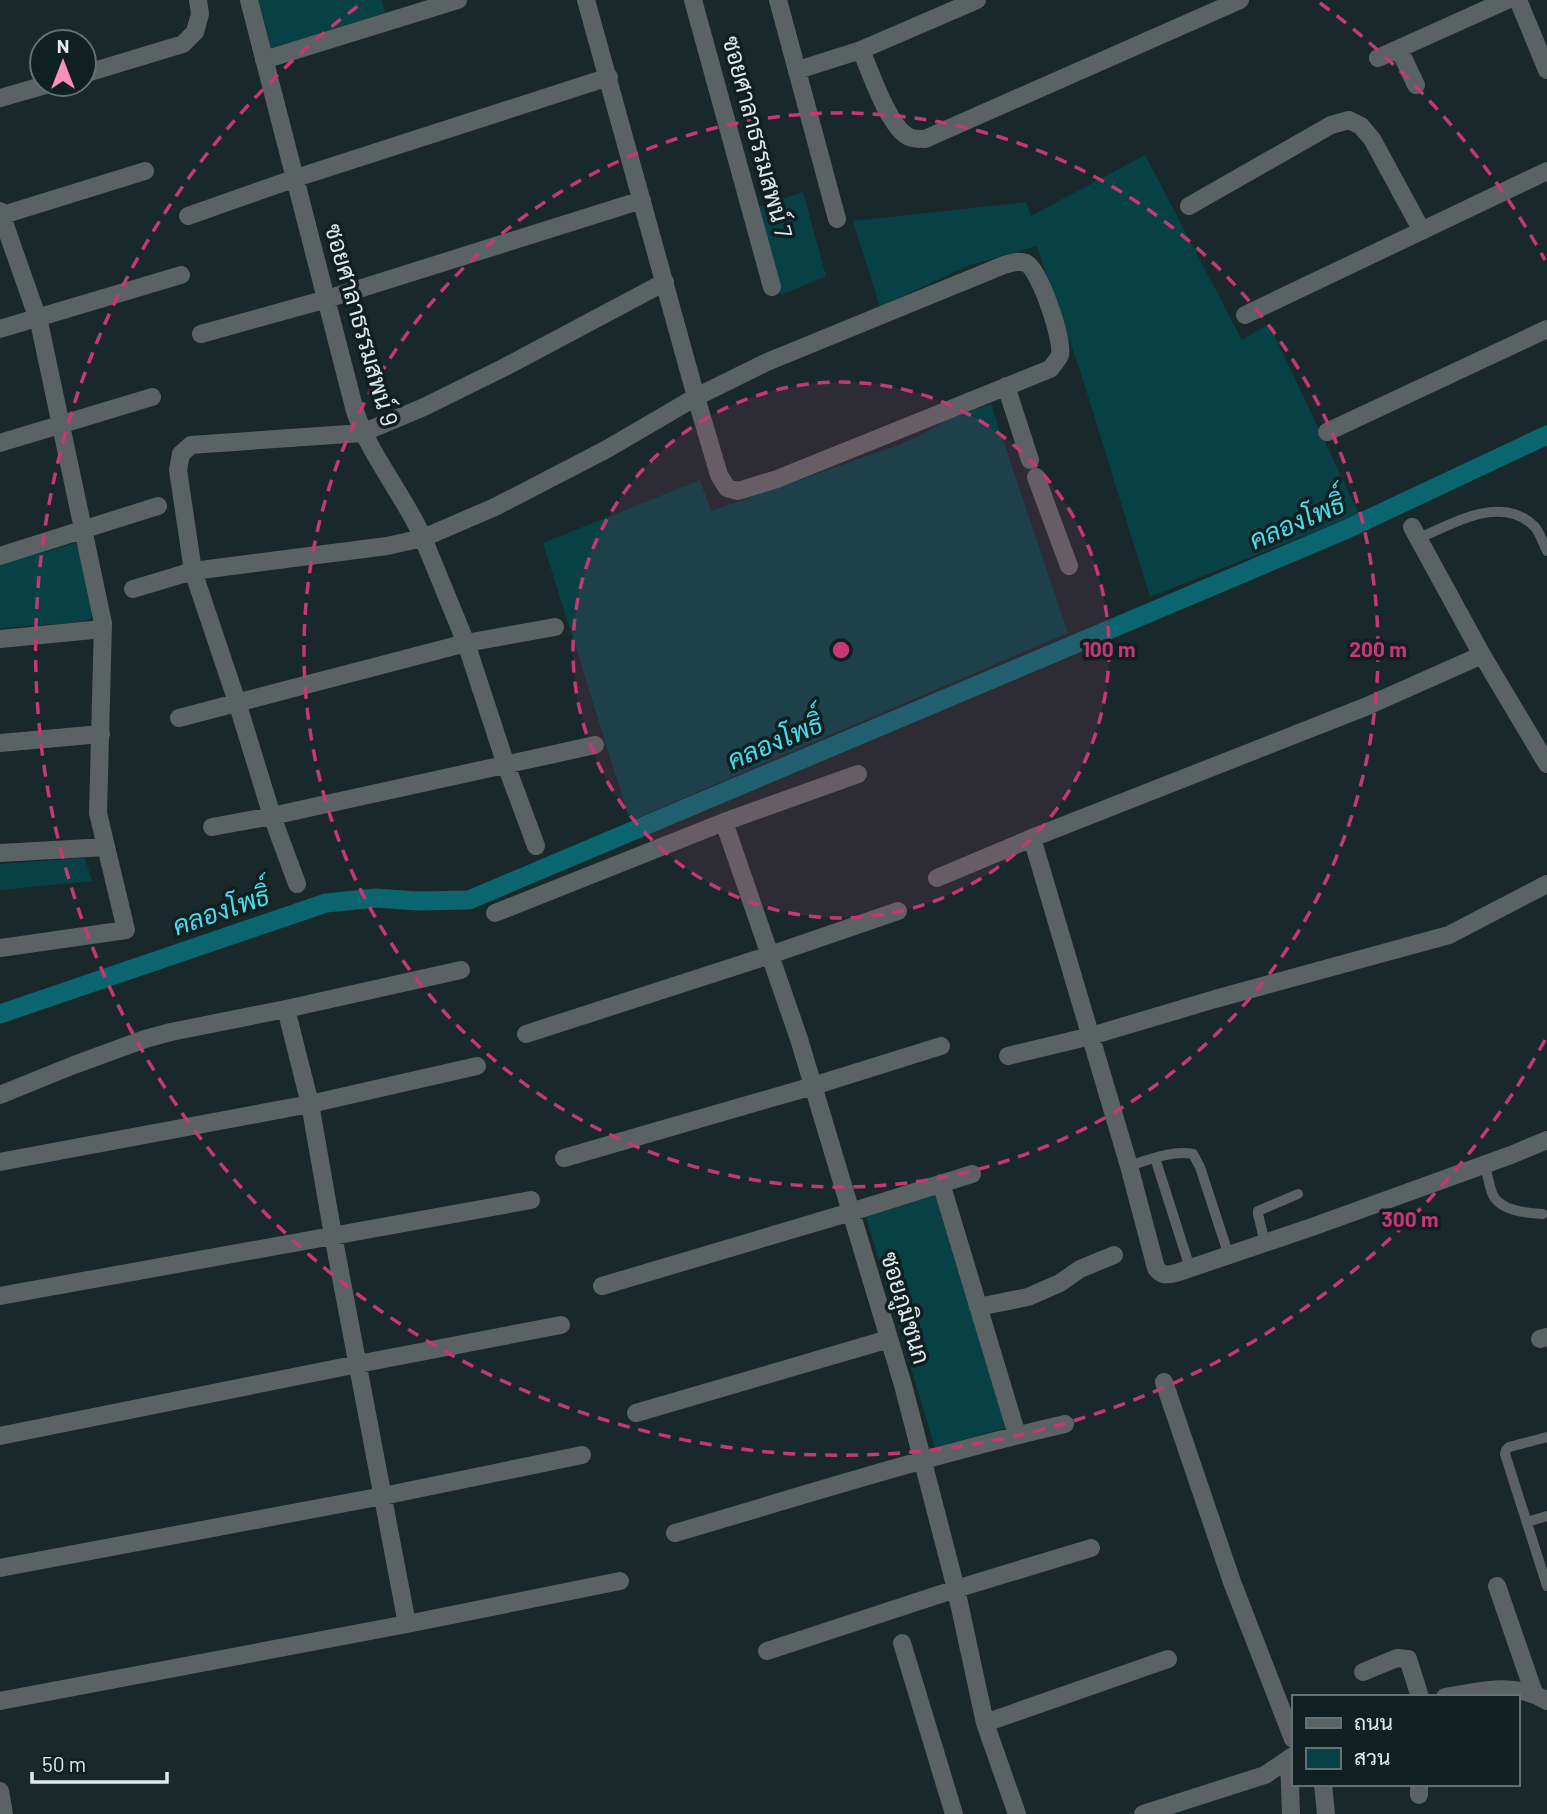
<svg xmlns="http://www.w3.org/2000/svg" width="1547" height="1814" font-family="Barlow,Sarabun,sans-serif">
	<rect width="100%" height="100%" fill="#19292b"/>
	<path fill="#074146" d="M 259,0 L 382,0 L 385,13 L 271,49 Z
		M 1145,155 L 1242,340 L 1269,324 L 1359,514 L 1150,597 L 1080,370 L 1037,246 L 967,266 L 880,307 L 853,221 L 1026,202 L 1031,216 Z
		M 803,192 L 826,276 L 781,295 L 758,207 Z
		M 991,404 L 1068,633 L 630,821 L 543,543 L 700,480 L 711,511 L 898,445 L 917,437 L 949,419 Z
		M 75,543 L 83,551 L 92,609 L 91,618 L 82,622 L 0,628 L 0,565 Z
		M 85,858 L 92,881 L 0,890 L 0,864 Z
		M 935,1195 L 1007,1427 L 935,1448 L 866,1217 Z"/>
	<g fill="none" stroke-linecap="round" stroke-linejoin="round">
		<path stroke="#0a656e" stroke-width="19" d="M 0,1014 L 326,903 L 376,898 L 417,901 L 469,900 L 1345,530 L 1547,435"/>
		<path stroke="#5b6263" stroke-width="10" d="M 1419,538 C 1453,524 1502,493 1535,527 C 1540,533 1543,543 1547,551
			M 1155,1158 L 1190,1268
			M 1485,1165 C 1487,1174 1489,1184 1492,1193 C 1499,1211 1526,1213 1543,1214
			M 1129,1166 C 1148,1160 1173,1150 1193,1154 L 1200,1167 L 1229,1256
			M 1265,1243 L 1258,1214 L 1258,1211 L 1298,1194
			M 1547,1437 L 1509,1447 L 1506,1450 L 1505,1454 L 1547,1586
			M 1527,1522 L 1547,1516"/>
		<path stroke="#5b6263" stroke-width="18" d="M 249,0 L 355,411 C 371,458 403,493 423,538 L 466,643 L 506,765 L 536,846
			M 693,0 L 772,287
			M 778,0 L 837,219
			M 1518,0 L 1547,70
			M 1399,49 L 1416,85
			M 861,50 C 870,71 889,128 909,137 C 913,139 921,139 925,139 L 1240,0
			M 1378,58 L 1507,0
			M 264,60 L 458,0
			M 798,70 L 861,50 L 977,0
			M 84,74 L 183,44 L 195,32 L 200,14 L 198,0
			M 0,98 L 49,84
			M 1189,206 L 1331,125 L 1349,120 L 1361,126 L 1372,139 L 1422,231
			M 0,211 L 39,322 L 103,623 L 98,813 L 126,930 L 0,948
			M 0,216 L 145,171
			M 188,216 L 296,178 L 609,77
			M 1245,315 L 1547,171
			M 0,329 L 181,275
			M 201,334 L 327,299 L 642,200
			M 1006,386 L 1030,460
			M 1327,432 L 1547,329
			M 0,443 L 152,397
			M 1036,477 L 1069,566
			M 1412,527 L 1482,655 L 1547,764
			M 0,556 L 158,506
			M 133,589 L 193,571 L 387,546 L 423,538 L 495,507 L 607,449 L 696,397 L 767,362 L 1004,265 C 1011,263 1018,260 1026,263 C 1040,270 1063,339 1060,355 C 1058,360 1053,365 1050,369 L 777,479 L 738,491 L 727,488 L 719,475 L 696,397 L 586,0
			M 0,639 L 103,629
			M 179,718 L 466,643 L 555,627
			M 0,743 L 101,734
			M 724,822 L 799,1039 L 903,1385 L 956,1589 L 985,1723 L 1017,1814
			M 212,827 L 272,816 L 595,745
			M 1032,838 L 1129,1166 L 1156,1268 C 1162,1276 1167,1275 1176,1273 L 1312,1227 L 1511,1155 L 1547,1140
			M 0,853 L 106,847
			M 937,878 L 1032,838 L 1365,707 L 1482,655
			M 297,884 L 272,816 L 237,702 L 193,571 L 178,470 L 181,454 L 191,445 L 362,433 L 424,407 L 505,367 L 665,282
			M 495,913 L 724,822 L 858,774
			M 286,1009 L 310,1104 L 333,1235 L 407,1624
			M 526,1034 L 770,955 L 898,911
			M 1008,1056 L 1091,1036 L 1215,999 L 1449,935 L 1547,884
			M 0,1095 L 74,1065 L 145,1039 L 171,1032 L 286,1009 L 461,970
			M 564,1158 L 813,1086 L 941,1046
			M 0,1162 L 310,1104 L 477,1066
			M 941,1183 L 1017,1435
			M 602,1286 L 851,1212 L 972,1174
			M 0,1296 L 531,1200
			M 978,1307 L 1028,1297 L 1060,1283 L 1080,1269 L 1114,1255
			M 1540,1339 L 1547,1337
			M 1164,1382 L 1232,1582 L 1293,1739
			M 636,1413 L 889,1339
			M 0,1436 L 358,1364 L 561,1325
			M 675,1533 C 804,1495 934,1454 1065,1424
			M 0,1568 L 383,1496 L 582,1455
			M 1497,1586 L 1534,1693
			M 902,1643 L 954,1814
			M 767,1651 L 956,1589 L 1091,1548
			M 1363,1672 L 1397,1658 L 1408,1659 L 1420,1697
			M 1445,1697 C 1480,1691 1515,1681 1547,1701
			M 0,1701 L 407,1624 L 620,1581
			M 985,1723 L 1168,1659
			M 1289,1759 L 1291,1814
			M 1323,1784 L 1326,1814
			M 1419,1784 L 1419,1795
			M 0,1791 L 4,1814
			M 1143,1814 L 1265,1775 L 1293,1756"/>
	</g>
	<circle cx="841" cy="650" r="268" fill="#c63871" fill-opacity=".12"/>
	<g fill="none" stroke="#c63871" stroke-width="3.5" stroke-dasharray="12 9">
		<circle cx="841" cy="650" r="268"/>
		<circle cx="841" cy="650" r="537"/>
		<path d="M1545 1040A805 805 0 1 1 362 3M1320 3A805 805 0 0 1 1545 260"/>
	</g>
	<g text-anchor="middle" stroke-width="7" stroke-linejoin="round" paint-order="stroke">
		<g font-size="24" fill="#e0eaec" stroke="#102022">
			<text transform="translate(757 137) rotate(75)" y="8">ซอยศาลาธรรมสพน์ 7</text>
			<text transform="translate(361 325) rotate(74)" y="8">ซอยศาลาธรรมสพน์ 9</text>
			<text transform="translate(905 1308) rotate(73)" y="8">ซอยภูมิชนก</text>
		</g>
		<g font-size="26" font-style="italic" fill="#45dfee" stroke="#102022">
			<text transform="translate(1297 522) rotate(-23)" y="9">คลองโพธิ์</text>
			<text transform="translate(775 742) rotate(-23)" y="9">คลองโพธิ์</text>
			<text transform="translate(221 911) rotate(-19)" y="9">คลองโพธิ์</text>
		</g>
	</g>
	<circle cx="841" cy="650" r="10" fill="#c63871" stroke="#102022" stroke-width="3.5"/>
	<g font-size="21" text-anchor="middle" font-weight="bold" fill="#c63871" stroke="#102022" stroke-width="7" stroke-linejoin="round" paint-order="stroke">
		<text x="1109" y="657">100 m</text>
		<text x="1378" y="657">200 m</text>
		<text x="1410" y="1227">300 m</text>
	</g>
	<rect x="1292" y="1695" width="228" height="91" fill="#102022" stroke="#637173" stroke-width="2"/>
	<rect x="1306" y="1718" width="35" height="10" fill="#5b6263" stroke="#637173" stroke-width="2"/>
	<text x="1354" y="1730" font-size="21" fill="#e0eaec">ถนน</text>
	<rect x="1306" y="1748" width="35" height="21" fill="#074146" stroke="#637173" stroke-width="2"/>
	<text x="1354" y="1765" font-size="21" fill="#e0eaec">สวน</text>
	<g transform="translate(63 63)"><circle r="33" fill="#102022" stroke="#637173" stroke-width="2"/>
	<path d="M0-5L12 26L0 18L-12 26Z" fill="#fe8ebc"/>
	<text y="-10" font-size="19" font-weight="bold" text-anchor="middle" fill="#e0eaec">N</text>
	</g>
	<path d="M32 1772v10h135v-10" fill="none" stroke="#e0eaec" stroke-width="3.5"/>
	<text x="42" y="1772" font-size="21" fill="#e0eaec" stroke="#102022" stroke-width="5" paint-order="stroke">50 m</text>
</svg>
